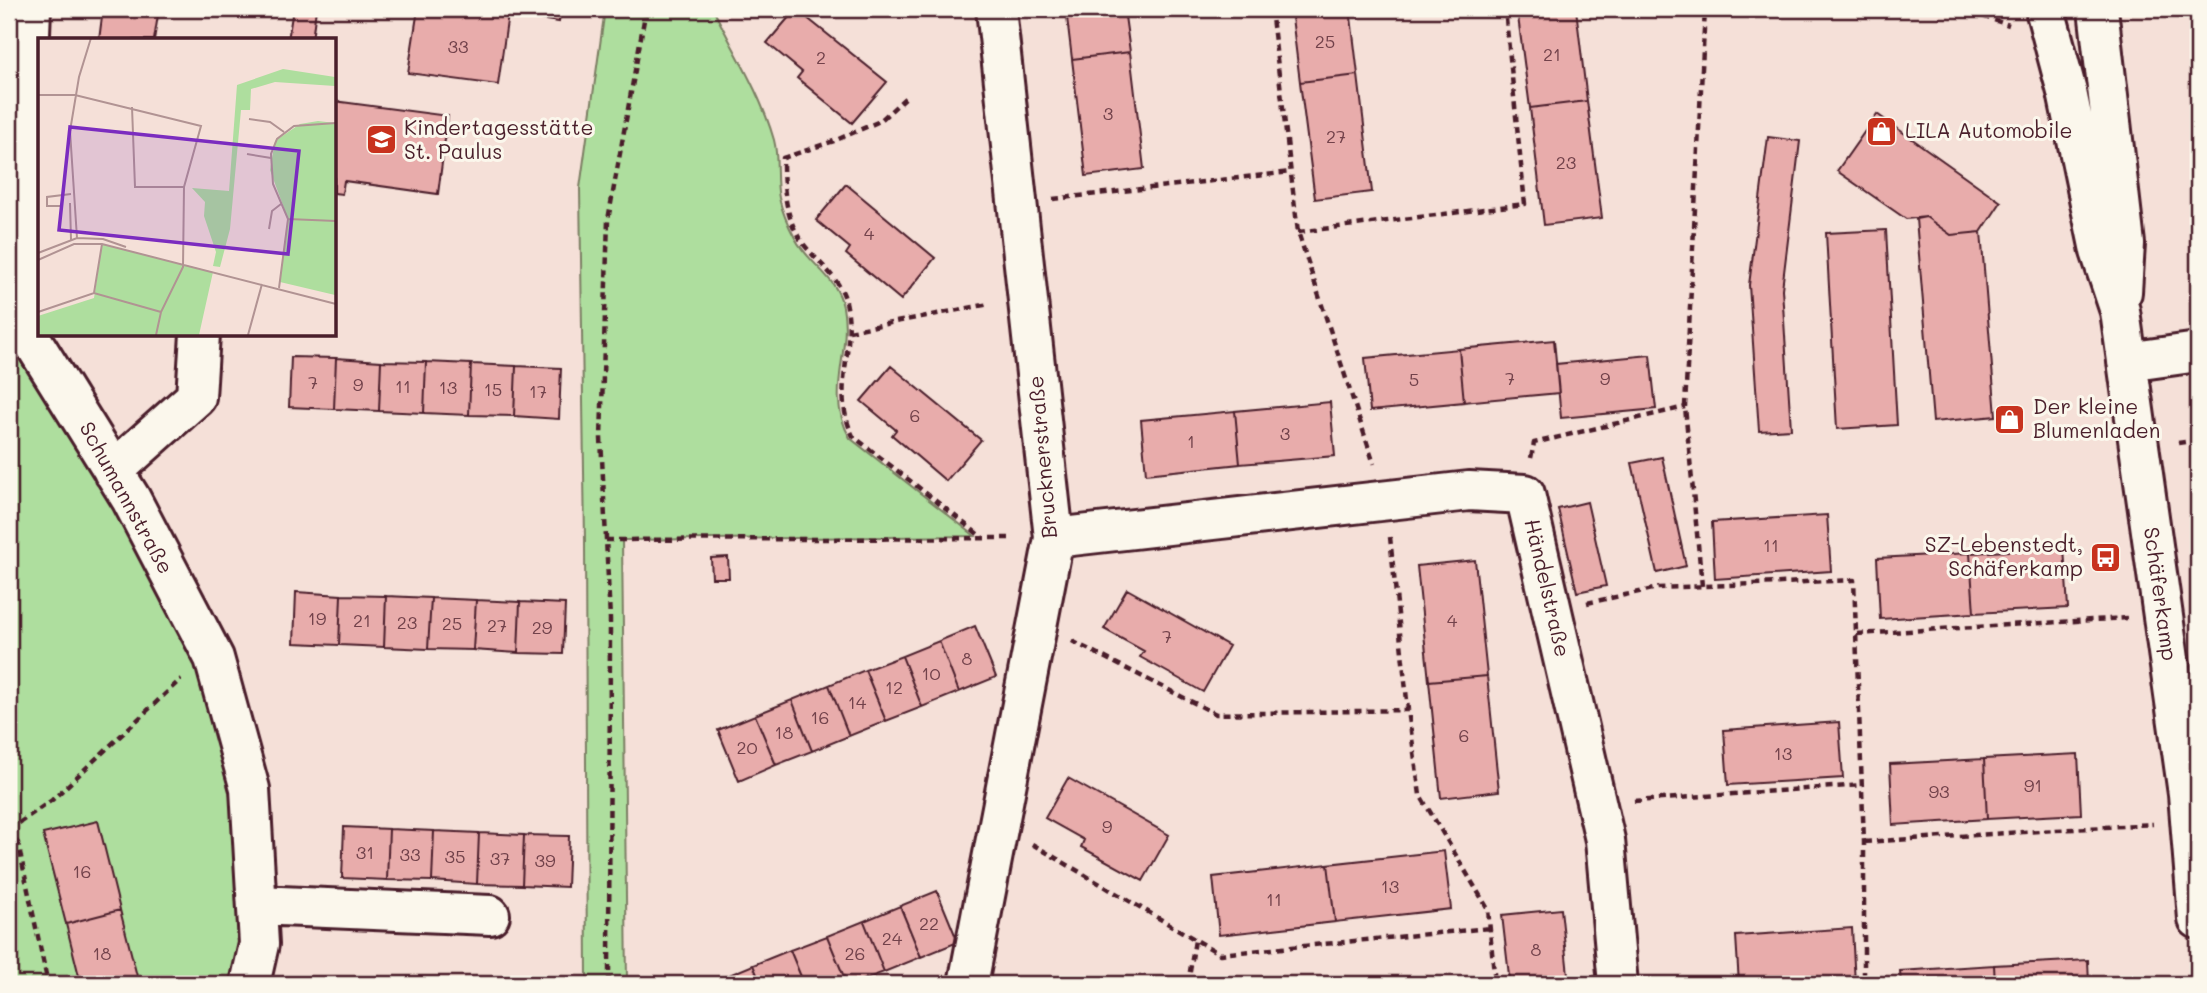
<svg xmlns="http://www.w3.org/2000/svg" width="2207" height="993" font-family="Mali,sans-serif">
	<rect width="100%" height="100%" fill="#f5e0d8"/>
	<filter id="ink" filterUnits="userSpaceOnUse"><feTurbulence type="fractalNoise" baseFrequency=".0143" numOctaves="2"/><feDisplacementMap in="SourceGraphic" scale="14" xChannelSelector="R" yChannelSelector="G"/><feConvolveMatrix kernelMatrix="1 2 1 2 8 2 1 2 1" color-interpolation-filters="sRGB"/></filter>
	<g filter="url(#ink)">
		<path fill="#aede9e" stroke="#7c7e64" stroke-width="2" d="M 9,9 L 31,9 L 32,340 L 214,658 L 256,984 L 9,984 Z
			M 605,9 L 713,9 C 734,51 761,94 774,140 C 779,159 775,179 779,198 C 782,211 789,227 795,238 C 808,264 837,276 843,307 C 852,354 824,392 850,438 L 975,536 L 622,540 L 627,984 L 587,984 L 585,542 L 580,188 Z"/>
		<path fill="#e8acab" stroke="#4a1f2b" stroke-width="2" d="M 103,9 L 159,9 L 154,40 L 99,40 Z
			M 293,9 L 316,9 L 312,40 L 288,40 Z
			M 418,9 L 470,9 L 507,14 L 508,9 L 561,9 L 559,22 L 508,14 L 498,85 L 408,73 Z
			M 796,9 L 887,82 L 852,123 L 797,78 L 802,72 L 767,43 Z
			M 1066,9 L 1124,9 L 1130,52 L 1072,59 Z
			M 1291,9 L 1350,9 L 1358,75 L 1300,82 Z
			M 1517,9 L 1576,9 L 1587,101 L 1530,108 Z
			M 1130,52 L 1144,169 L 1086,176 L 1072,59 Z
			M 1358,75 L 1372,192 L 1315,199 L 1300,82 Z
			M 334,101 L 448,116 L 438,194 L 344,181 L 342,194 L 334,193 Z
			M 1587,101 L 1602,218 L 1544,225 L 1530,108 Z
			M 1877,114 L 2001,202 L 1981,232 L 1951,235 L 1926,217 L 1906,219 L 1837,171 Z
			M 1768,137 L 1800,141 L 1782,289 L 1791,429 L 1759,431 L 1749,285 Z
			M 846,184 L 935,258 L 901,300 L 846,254 L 850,248 L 816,220 Z
			M 1926,217 L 1951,235 L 1981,232 L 1996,416 L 1933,422 L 1916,219 Z
			M 1886,230 L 1897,425 L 1837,429 L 1826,233 Z
			M 1554,340 L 1559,393 L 1464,402 L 1459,349 Z
			M 1459,349 L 1464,402 L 1370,411 L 1365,358 Z
			M 1650,355 L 1656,409 L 1561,418 L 1556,364 Z
			M 291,357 L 336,358 L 334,409 L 289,407 Z
			M 336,358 L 381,361 L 379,411 L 334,409 Z
			M 381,361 L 426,362 L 424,413 L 379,411 Z
			M 426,362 L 471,364 L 469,415 L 424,413 Z
			M 471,364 L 516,366 L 514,416 L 469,415 Z
			M 516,366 L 561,368 L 559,419 L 514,416 Z
			M 891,366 L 981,440 L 946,481 L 892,435 L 896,430 L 861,401 Z
			M 1330,402 L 1335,456 L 1240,464 L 1235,411 Z
			M 1235,411 L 1240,464 L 1146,474 L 1141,420 Z
			M 1662,457 L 1686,566 L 1657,573 L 1632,463 Z
			M 1587,502 L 1606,586 L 1577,592 L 1558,509 Z
			M 1827,515 L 1831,571 L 1715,579 L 1712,522 Z
			M 2064,548 L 2068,608 L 1974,613 L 1970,553 Z
			M 1970,553 L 1974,613 L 1880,619 L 1877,558 Z
			M 728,557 L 729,578 L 712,578 L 711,558 Z
			M 1475,560 L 1487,676 L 1429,681 L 1417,566 Z
			M 1127,589 L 1229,646 L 1203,692 L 1140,657 L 1144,651 L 1104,629 Z
			M 296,592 L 341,595 L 339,645 L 294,643 Z
			M 341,595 L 386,596 L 384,647 L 339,645 Z
			M 386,596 L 431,598 L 428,649 L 384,647 Z
			M 431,598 L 476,600 L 473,650 L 428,649 Z
			M 476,600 L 520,602 L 518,653 L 473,650 Z
			M 520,602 L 565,604 L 563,654 L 518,653 Z
			M 975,626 L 996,677 L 959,692 L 939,641 Z
			M 939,641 L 959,692 L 922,707 L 902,656 Z
			M 902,656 L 922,707 L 886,721 L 865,670 Z
			M 865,670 L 886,721 L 849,736 L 829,685 Z
			M 1487,676 L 1499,791 L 1441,798 L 1429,681 Z
			M 829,685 L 849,736 L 812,751 L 792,700 Z
			M 792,700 L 812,751 L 776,765 L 755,715 Z
			M 755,715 L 776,765 L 739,781 L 718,730 Z
			M 1839,722 L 1843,778 L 1728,785 L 1724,730 Z
			M 2078,754 L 2081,814 L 1987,819 L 1984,759 Z
			M 1984,759 L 1987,819 L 1893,825 L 1890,764 Z
			M 1068,778 L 1169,835 L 1143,881 L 1081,847 L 1084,840 L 1045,818 Z
			M 98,821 L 120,910 L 66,924 L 43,834 Z
			M 344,827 L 389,829 L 387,880 L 342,878 Z
			M 389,829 L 434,831 L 432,881 L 387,880 Z
			M 434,831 L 479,833 L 477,884 L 432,881 Z
			M 479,833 L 524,835 L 522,885 L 477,884 Z
			M 524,835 L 569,836 L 567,887 L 522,885 Z
			M 1444,851 L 1451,909 L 1335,922 L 1328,864 Z
			M 1328,864 L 1335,922 L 1219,935 L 1213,877 Z
			M 937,891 L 958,942 L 921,957 L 900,906 Z
			M 900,906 L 921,957 L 884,972 L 864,921 Z
			M 1561,909 L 1569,984 L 1510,984 L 1502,915 Z
			M 120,910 L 139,984 L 81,984 L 66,924 Z
			M 864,921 L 884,972 L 853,984 L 847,984 L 827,936 Z
			M 1852,928 L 1855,984 L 1739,984 L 1736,936 Z
			M 827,936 L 847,984 L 804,984 L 790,950 Z
			M 790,950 L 804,984 L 761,984 L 753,965 Z
			M 2088,960 L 2089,984 L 1995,984 L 1994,965 Z
			M 753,965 L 761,984 L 719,984 L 717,980 Z
			M 1994,965 L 1995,984 L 1901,984 L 1900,971 Z"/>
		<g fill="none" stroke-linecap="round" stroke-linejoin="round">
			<defs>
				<path id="minor" d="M 31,9 L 28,81 L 32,340 L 131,499 L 214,658 L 250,789 L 259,944 L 250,984
					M 2045,9 L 2067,92 L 2100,251 L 2120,311 L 2188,794 L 2198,919
					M 2098,9 L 2125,244 L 2122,292
					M 2127,362 L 2198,352
					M 113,471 L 196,397 L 200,334
					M 1054,538 L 1469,491 L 1525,494 L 1605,840 L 1618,984
					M 257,905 L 490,915
					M 968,984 L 1054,538 L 996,9"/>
			</defs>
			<use href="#minor" stroke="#4a1f2b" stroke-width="44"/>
			<path stroke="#4a1f2b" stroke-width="4.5" stroke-dasharray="7 5" stroke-linecap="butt" d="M 1271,9 L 1298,232 L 1374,464
				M 1960,9 L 2009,25
				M 1986,9 L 2003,15 L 2008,14
				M 905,98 L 880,121 L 834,141 L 783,158 C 783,186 785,218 802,242 C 818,264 843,279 847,307 C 855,352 831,392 853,436 L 983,538
				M 1053,199 L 1291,172
				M 1298,232 L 1525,204 L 1505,9
				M 849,331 L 989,304
				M 2178,443 L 2198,440
				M 1531,458 L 1534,443 L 1685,407
				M 1390,537 L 1408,710 L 1420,795 L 1488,909 L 1495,984
				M 606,540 L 1014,538
				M 1702,586 L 1685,407 L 1705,9
				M 1587,603 L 1658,588 L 1854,580 L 1864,842 L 1864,984
				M 1857,634 L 2127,618
				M 1072,641 L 1216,714 L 1408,710
				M 1634,801 L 1862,785
				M 9,830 L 52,800 L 181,679
				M 9,831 L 18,843 L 48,984
				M 1864,842 L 2153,824
				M 1032,844 L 1220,954 L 1490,928
				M 609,984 L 610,619 L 601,438 L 608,220 L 646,9
				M 1188,984 L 1195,940"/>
			<use href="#minor" stroke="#fbf7ec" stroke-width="38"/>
		</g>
	</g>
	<defs>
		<symbol id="shop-square" viewBox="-11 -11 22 22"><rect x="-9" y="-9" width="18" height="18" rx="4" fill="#c8321e" stroke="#fbf7ec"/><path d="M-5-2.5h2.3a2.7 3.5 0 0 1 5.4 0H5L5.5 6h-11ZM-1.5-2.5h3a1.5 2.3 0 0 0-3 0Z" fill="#fff"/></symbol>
		<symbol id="school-square" viewBox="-11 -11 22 22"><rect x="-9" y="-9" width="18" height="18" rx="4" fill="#c8321e" stroke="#fbf7ec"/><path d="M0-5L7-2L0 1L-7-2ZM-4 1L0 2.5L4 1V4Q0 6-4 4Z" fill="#fff"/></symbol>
		<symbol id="bus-square" viewBox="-11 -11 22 22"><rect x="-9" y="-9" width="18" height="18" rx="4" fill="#c8321e" stroke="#fbf7ec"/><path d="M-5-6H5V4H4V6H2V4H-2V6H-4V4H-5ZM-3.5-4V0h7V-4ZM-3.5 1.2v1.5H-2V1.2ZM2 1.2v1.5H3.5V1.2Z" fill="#fff"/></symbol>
	</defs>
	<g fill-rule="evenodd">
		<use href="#shop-square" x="1864" y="114" width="35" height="35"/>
		<use href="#school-square" x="364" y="122" width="35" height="35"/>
		<use href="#shop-square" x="1992" y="402" width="35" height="35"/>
		<use href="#bus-square" x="2088" y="540" width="35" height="35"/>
	</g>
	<g text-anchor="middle" stroke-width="6" stroke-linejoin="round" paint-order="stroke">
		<g font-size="18" fill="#72424b">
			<text x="1325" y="48">25</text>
			<text x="458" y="53">33</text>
			<text x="1552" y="61">21</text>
			<text x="821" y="64">2</text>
			<text x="1108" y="120">3</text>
			<text x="1336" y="143">27</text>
			<text x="1566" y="169">23</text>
			<text x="869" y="240">4</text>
			<text x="1510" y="385">7</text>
			<text x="1605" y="385">9</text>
			<text x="1414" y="386">5</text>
			<text x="313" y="389">7</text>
			<text x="358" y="391">9</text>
			<text x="403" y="393">11</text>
			<text x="448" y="394">13</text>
			<text x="493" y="396">15</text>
			<text x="538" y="398">17</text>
			<text x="915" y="422">6</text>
			<text x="1285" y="440">3</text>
			<text x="1191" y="448">1</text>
			<text x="1771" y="552">11</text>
			<text x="317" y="625">19</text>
			<text x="362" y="627">21</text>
			<text x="1452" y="627">4</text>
			<text x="407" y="629">23</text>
			<text x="452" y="630">25</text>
			<text x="497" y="632">27</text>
			<text x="542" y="634">29</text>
			<text x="1167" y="643">7</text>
			<text x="967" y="665">8</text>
			<text x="931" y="680">10</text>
			<text x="894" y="694">12</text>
			<text x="857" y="709">14</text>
			<text x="820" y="724">16</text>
			<text x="784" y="739">18</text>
			<text x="1464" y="742">6</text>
			<text x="747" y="754">20</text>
			<text x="1783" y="760">13</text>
			<text x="2033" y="792">91</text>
			<text x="1939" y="798">93</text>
			<text x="1107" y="833">9</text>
			<text x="365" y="859">31</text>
			<text x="410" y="861">33</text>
			<text x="455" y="863">35</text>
			<text x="500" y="865">37</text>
			<text x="545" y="867">39</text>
			<text x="82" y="878">16</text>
			<text x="1390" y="893">13</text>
			<text x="1274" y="906">11</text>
			<text x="929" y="930">22</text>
			<text x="892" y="945">24</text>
			<text x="1536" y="956">8</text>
			<text x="102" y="960">18</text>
			<text x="855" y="960">26</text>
		</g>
		<g font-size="21" fill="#4a1f2b" stroke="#fbf7ec" text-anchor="start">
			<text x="404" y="135">Kindertagesstätte<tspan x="404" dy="24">St. Paulus</tspan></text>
			<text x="1905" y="138">LILA Automobile</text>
			<text x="2033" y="414">Der kleine<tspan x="2033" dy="24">Blumenladen</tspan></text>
			<text x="2083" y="552" text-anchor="end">SZ-Lebenstedt,<tspan x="2083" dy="24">Schäferkamp</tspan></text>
		</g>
		<g font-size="21" fill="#4a1f2b" stroke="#fbf7ec">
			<text transform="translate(1043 457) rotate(-95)" y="7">Brucknerstraße</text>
			<text transform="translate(126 498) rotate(61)" y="7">Schumannstraße</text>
			<text transform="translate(1547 588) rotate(77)" y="7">Händelstraße</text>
			<text transform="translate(2160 594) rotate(82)" y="7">Schäferkamp</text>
		</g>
	</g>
	<g transform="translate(38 38)">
		<rect width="298" height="298" fill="#f5e0d8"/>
		<path d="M 245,31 L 297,39 L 297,48 L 237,44 L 213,51 L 212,72 L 203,72 L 192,191 L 182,229 L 175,228 L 178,214 L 166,178 L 167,164 L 154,150 L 191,153 L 199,47 ZM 280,83 L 297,85 L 297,257 L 242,244 L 250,181 L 232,132 L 237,103 L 262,86 ZM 64,206 L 175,234 L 161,297 L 0,297 L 0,278 L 56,260 Z" fill="#aede9e"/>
		<path fill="none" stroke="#b19393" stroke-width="2" d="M 0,57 L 37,57 L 163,88 L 146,149 L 145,229 L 123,274 L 118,297M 94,69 L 97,149 L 146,149M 211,81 L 232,84 L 246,94M 209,116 L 233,120M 32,165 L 33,202M 24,168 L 9,168 L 9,159 L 33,156M 250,181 L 298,183M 231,191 L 234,173 L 243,166M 39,200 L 32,93 L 41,39 L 53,0M 0,215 L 39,200 L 65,201 L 88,209M 0,222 L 36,206 L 64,206 L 298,266M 241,250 L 250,181 L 235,146 L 233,116 L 239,101 L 256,88 L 298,85M 56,255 L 64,206M 0,274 L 56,255 L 123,274M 210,297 L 224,246"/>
		<path fill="#7b2cbf" fill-opacity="0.15" stroke="#7b2cbf" stroke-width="3.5" d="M 32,89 L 261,113 L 250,216 L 21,192 Z"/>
		<rect width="298" height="298" fill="none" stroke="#4a1f2b" stroke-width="3.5"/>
	</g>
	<rect width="2207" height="993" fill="none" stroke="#fbf7ec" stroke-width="35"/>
	<rect x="18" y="18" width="2172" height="958" fill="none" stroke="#4a1f2b" stroke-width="2.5" filter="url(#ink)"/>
</svg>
